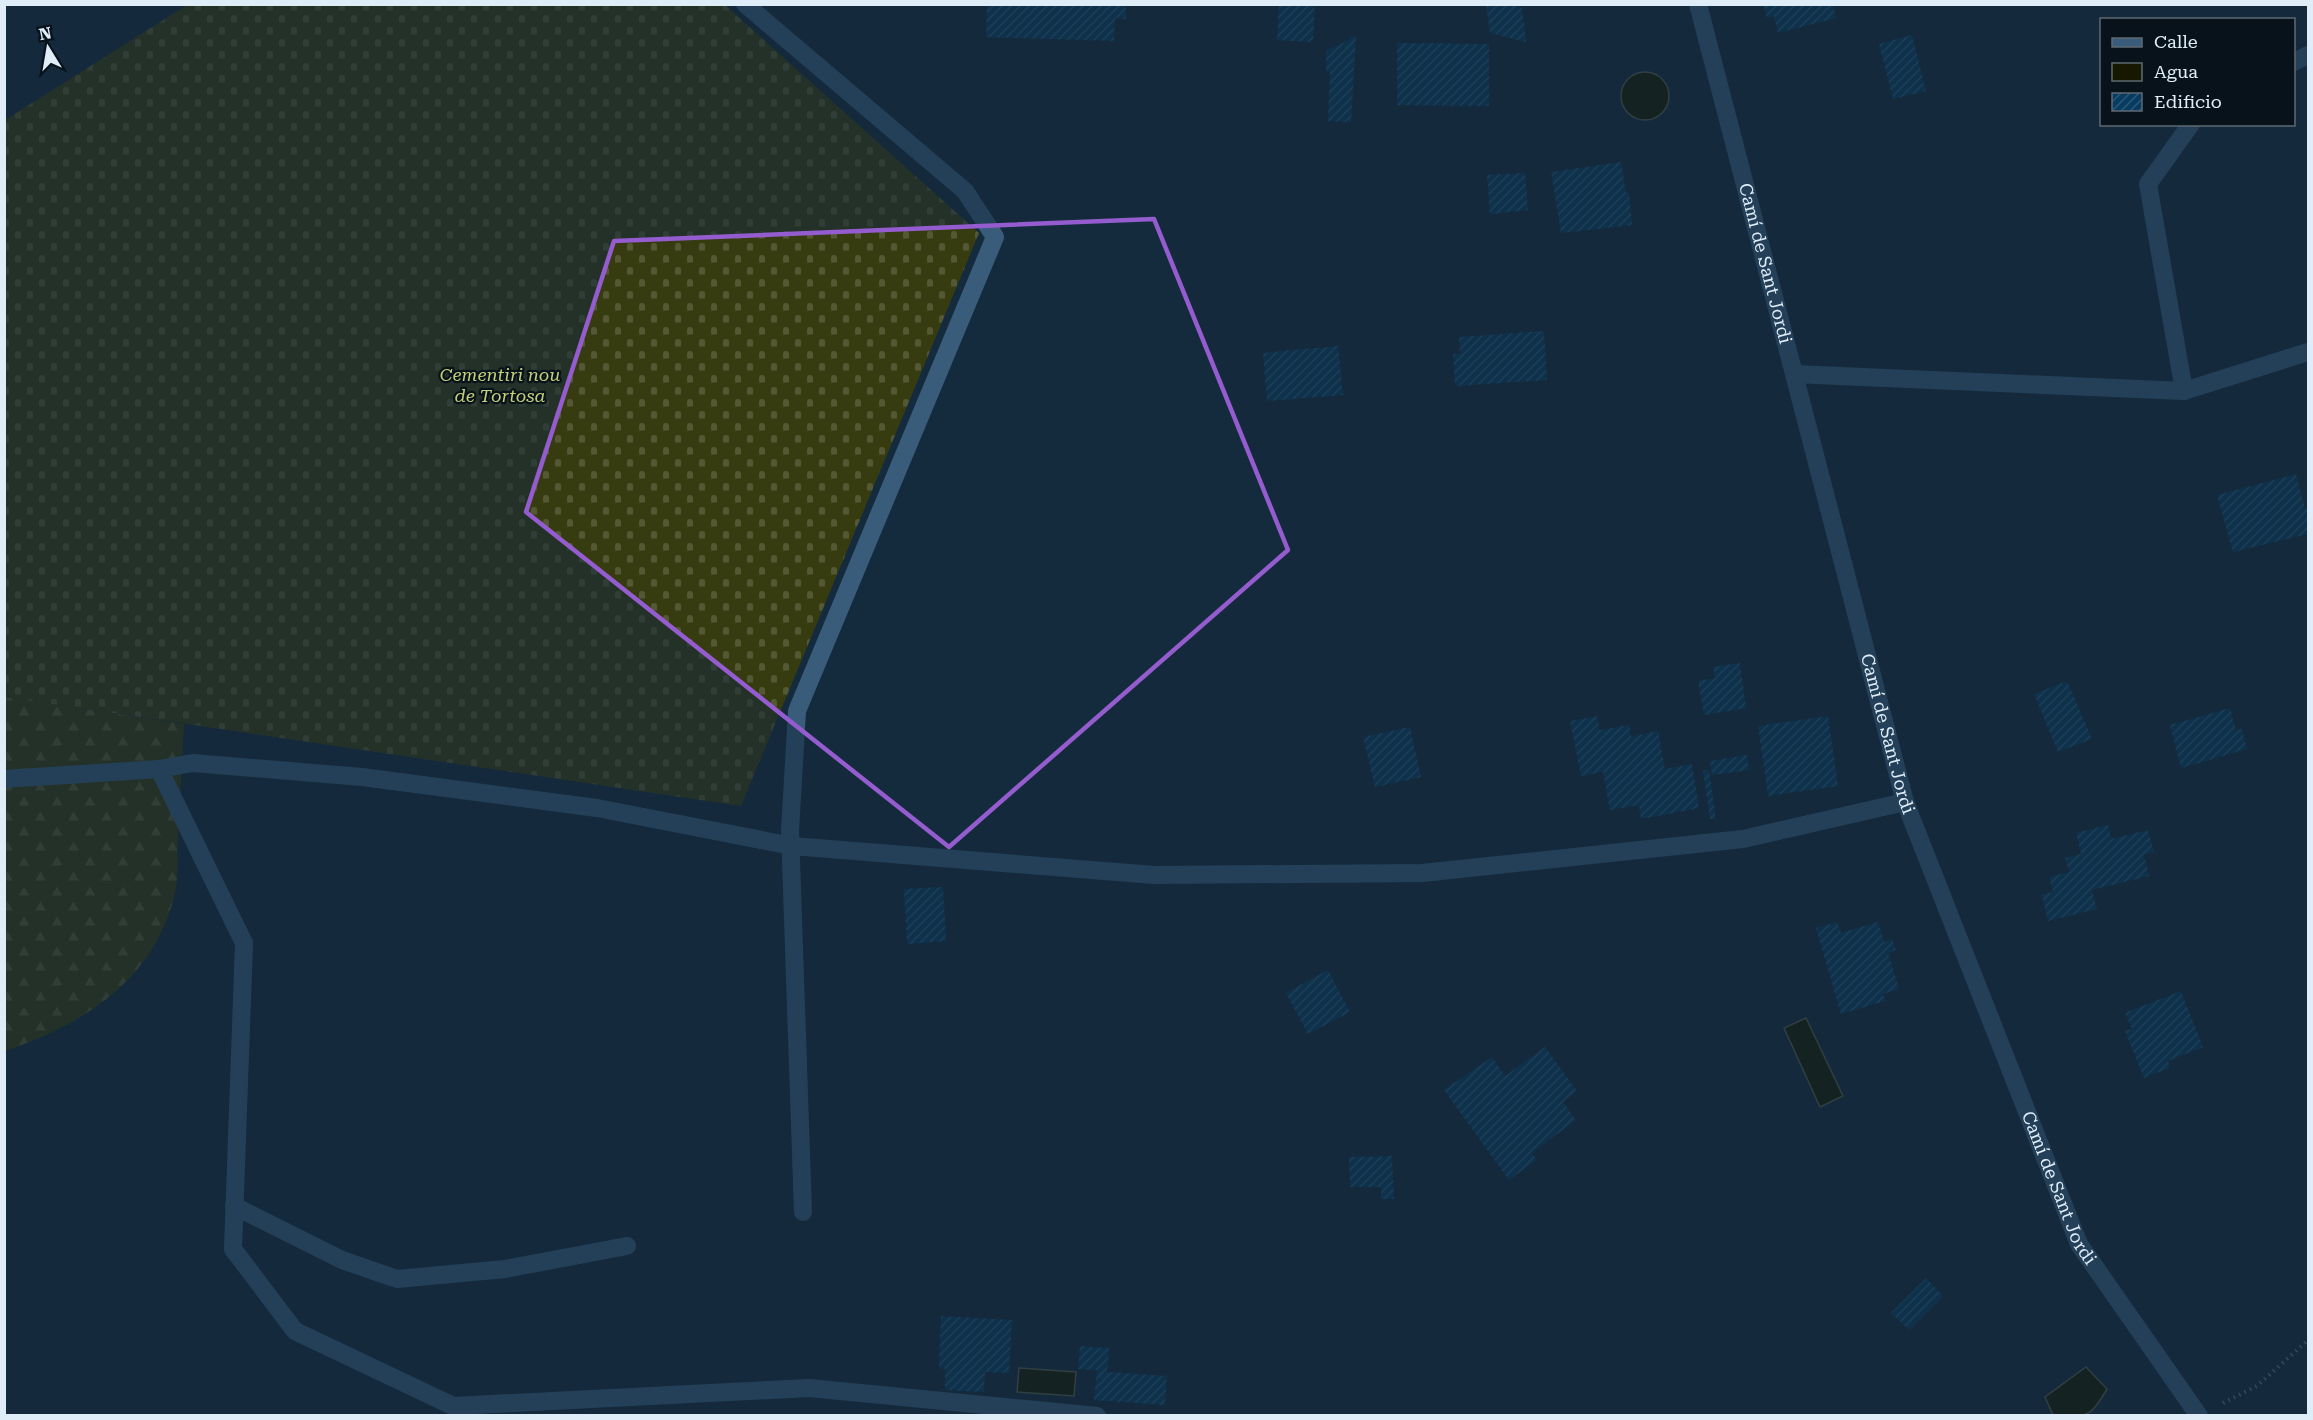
<svg xmlns="http://www.w3.org/2000/svg" width="2313" height="1420" font-family="'Roboto Serif',serif">
	<defs>
		<pattern id="forest-firs" width="22" height="20" patternUnits="userSpaceOnUse" patternTransform="scale(1.5)"><rect width="22" height="20" fill="#373b10"/><path d="M5 1l3.5 6h-7zM16 11l3.5 6h-7z" fill="#545834"/></pattern>
		<pattern id="cemetery-stones" width="16" height="16" patternUnits="userSpaceOnUse" patternTransform="scale(1.5)"><rect width="16" height="16" fill="#373b10"/><path d="M2 7V4a2 2 0 0 1 4 0v3zM10 15v-3a2 2 0 0 1 4 0v3z" fill="#545834"/></pattern>
		<pattern id="building-hatch" width="6" height="6" patternUnits="userSpaceOnUse" patternTransform="scale(1.5)"><rect width="6" height="6" fill="#083b60"/><path d="M-1 1l2-2M0 6l6-6M5 7l2-2" fill="none" stroke="#2c5878"/></pattern>
	</defs>
	<rect width="100%" height="100%" fill="#142a3d"/>
	<path fill="url(#forest-firs)" d="M 5,697 L 184,724 C 182,762 180,800 178,838 C 177,856 179,876 175,893 C 155,980 84,1024 5,1051 Z"/>
	<path fill="url(#cemetery-stones)" d="M 187,5 L 725,5 L 979,233 L 741,806 L 5,697 L 5,120 Z"/>
	<path fill="#161900" stroke="#52594b" stroke-width="1.5" d="M1621 96a24 24 0 1 1 48 0a24 24 0 1 1-48 0Z
		M 1806,1018 L 1843,1096 L 1820,1107 L 1784,1028 Z
		M 2086,1367 L 2107,1389 C 2089,1420 2088,1416 2053,1415 L 2045,1397 Z
		M 1019,1368 L 1076,1372 L 1074,1396 L 1017,1392 Z"/>
	<path fill="url(#building-hatch)" d="M 987,4 L 1126,4 L 1126,19 L 1115,18 L 1114,41 L 986,37 Z
		M 1279,4 L 1315,4 L 1313,42 L 1277,40 Z
		M 1486,4 L 1510,4 L 1522,8 L 1526,42 L 1490,33 Z
		M 1763,4 L 1833,4 L 1836,18 L 1778,33 L 1774,16 L 1767,18 Z
		M 1912,35 L 1926,91 L 1893,99 L 1879,44 Z
		M 1356,36 L 1351,122 L 1328,121 L 1330,72 L 1326,71 L 1326,51 L 1349,40 L 1350,37 Z
		M 1397,43 L 1489,44 L 1489,106 L 1397,105 Z
		M 1621,162 L 1626,193 L 1629,193 L 1632,225 L 1561,233 L 1551,172 Z
		M 1525,173 L 1528,210 L 1490,214 L 1487,175 Z
		M 1544,331 L 1547,380 L 1455,386 L 1453,354 L 1460,354 L 1459,337 Z
		M 1338,346 L 1343,395 L 1267,401 L 1263,353 Z
		M 2296,474 L 2305,508 L 2308,507 L 2308,534 L 2233,552 L 2217,495 Z
		M 1740,663 L 1746,708 L 1704,715 L 1698,681 L 1715,678 L 1713,667 Z
		M 2067,681 L 2092,739 L 2058,752 L 2034,694 Z
		M 2230,708 L 2236,730 L 2242,729 L 2247,749 L 2181,768 L 2170,725 Z
		M 1597,716 L 1600,730 L 1629,725 L 1631,737 L 1658,731 L 1665,769 L 1692,764 L 1699,808 L 1641,819 L 1639,805 L 1610,810 L 1603,772 L 1581,776 L 1570,721 Z
		M 1828,716 L 1838,786 L 1768,796 L 1758,726 Z
		M 1410,727 L 1421,777 L 1375,787 L 1363,737 Z
		M 1747,755 L 1749,770 L 1712,775 L 1710,761 Z
		M 1709,770 L 1716,819 L 1710,819 L 1703,771 Z
		M 2108,825 L 2111,839 L 2148,830 L 2154,852 L 2144,855 L 2149,876 L 2092,890 L 2097,909 L 2048,921 L 2042,894 L 2053,892 L 2049,877 L 2069,872 L 2065,858 L 2081,854 L 2076,833 Z
		M 943,887 L 946,941 L 907,944 L 904,889 Z
		M 1837,922 L 1841,933 L 1878,922 L 1884,942 L 1892,939 L 1896,950 L 1888,953 L 1899,989 L 1883,994 L 1885,1001 L 1841,1014 L 1816,928 Z
		M 1328,970 L 1350,1012 L 1308,1034 L 1286,993 Z
		M 2181,991 L 2203,1047 L 2168,1061 L 2170,1068 L 2144,1078 L 2125,1031 L 2132,1029 L 2125,1013 Z
		M 1545,1047 L 1577,1091 L 1563,1102 L 1576,1120 L 1532,1153 L 1537,1160 L 1509,1180 L 1444,1090 L 1492,1057 L 1505,1076 Z
		M 1392,1156 L 1394,1199 L 1381,1199 L 1381,1187 L 1350,1187 L 1349,1157 Z
		M 1926,1278 L 1943,1296 L 1909,1330 L 1891,1313 Z
		M 941,1316 L 1012,1320 L 1009,1373 L 985,1372 L 984,1392 L 945,1390 L 945,1369 L 939,1368 Z
		M 1080,1346 L 1109,1348 L 1107,1372 L 1167,1376 L 1165,1405 L 1094,1400 L 1097,1370 L 1078,1369 Z"/>
	<g fill="none" stroke-linecap="round" stroke-linejoin="round">
		<path stroke="#5d7081" stroke-width="4" stroke-dasharray="1.5 4.5" stroke-linecap="butt" d="M 2223,1403 L 2257,1386 L 2308,1340"/>
		<g stroke="#395c7a" stroke-width="18">
			<path d="M 745,4 L 965,191 L 995,237 L 797,711 L 790,831 L 803,1212"/>
			<path id="s1" d="M 1698,4 L 1905,802 L 2079,1244 L 2199,1416"/>
			<path d="M 2294,62 L 2308,55"/>
			<path d="M 1794,374 L 2184,391 L 2308,352"/>
			<path d="M 2184,391 L 2148,184 L 2191,124"/>
			<path d="M 159,769 L 244,943 L 233,1249 L 295,1331 L 453,1406 L 809,1388 L 1097,1416"/>
			<path d="M 4,779 L 159,769 L 193,763 L 362,777 L 597,808 L 792,846 L 1154,875 L 1422,873 L 1743,839 L 1905,802"/>
			<path d="M 234,1206 L 342,1260 L 397,1279 L 505,1269 L 627,1246"/>
		</g>
	</g>
	<path d="M0 0H2313V1420H0ZM 1154,219 L 1288,550 L 949,847 L 526,512 L 614,241 Z" fill="#142a3d" fill-opacity=".55" fill-rule="evenodd"/>
	<path fill="none" stroke="#945cce" stroke-width="4.5" stroke-linejoin="round" d="M 1154,219 L 1288,550 L 949,847 L 526,512 L 614,241 Z"/>
	<g text-anchor="middle" stroke-width="4.5" stroke-linejoin="round" paint-order="stroke">
		<g font-size="18" fill="#dfedf9" stroke="#08121a">
			<text dy="6" stroke="none"><textPath href="#s1" startOffset="268">Camí de Sant Jordi</textPath></text>
			<text dy="6" stroke="none"><textPath href="#s1" startOffset="754">Camí de Sant Jordi</textPath></text>
			<text dy="6" stroke="none"><textPath href="#s1" startOffset="1240">Camí de Sant Jordi</textPath></text>
		</g>
		<g font-size="18" font-style="italic" fill="#c4cf78" stroke="#08121a">
			<text x="500" y="381">Cementiri nou<tspan x="500" dy="21">de Tortosa</tspan></text>
		</g>
	</g>
	<rect width="2313" height="1420" fill="none" stroke="#dfedf9" stroke-width="12"/>
	<rect x="2100" y="18" width="195" height="108" fill="#08121a" stroke="#5e6a73" stroke-width="1.5"/>
	<rect x="2112" y="38" width="30" height="9" fill="#395c7a" stroke="#5e6a73" stroke-width="1.5"/>
	<text x="2154" y="48" font-size="18" fill="#dfedf9">Calle</text>
	<rect x="2112" y="63" width="30" height="18" fill="#161900" stroke="#5e6a73" stroke-width="1.5"/>
	<text x="2154" y="78" font-size="18" fill="#dfedf9">Agua</text>
	<rect x="2112" y="93" width="30" height="18" fill="url(#building-hatch)" stroke="#5e6a73" stroke-width="1.5"/>
	<text x="2154" y="108" font-size="18" fill="#dfedf9">Edificio</text>
	<g transform="translate(48 48) rotate(349)" stroke="#08121a" stroke-width="4.5" paint-order="stroke">
	<path d="M0-4.5L10 22L0 15L-10 22Z" fill="#dfedf9"/>
	<text y="-9" font-size="16" font-weight="bold" text-anchor="middle" fill="#dfedf9">N</text>
	</g>
</svg>
